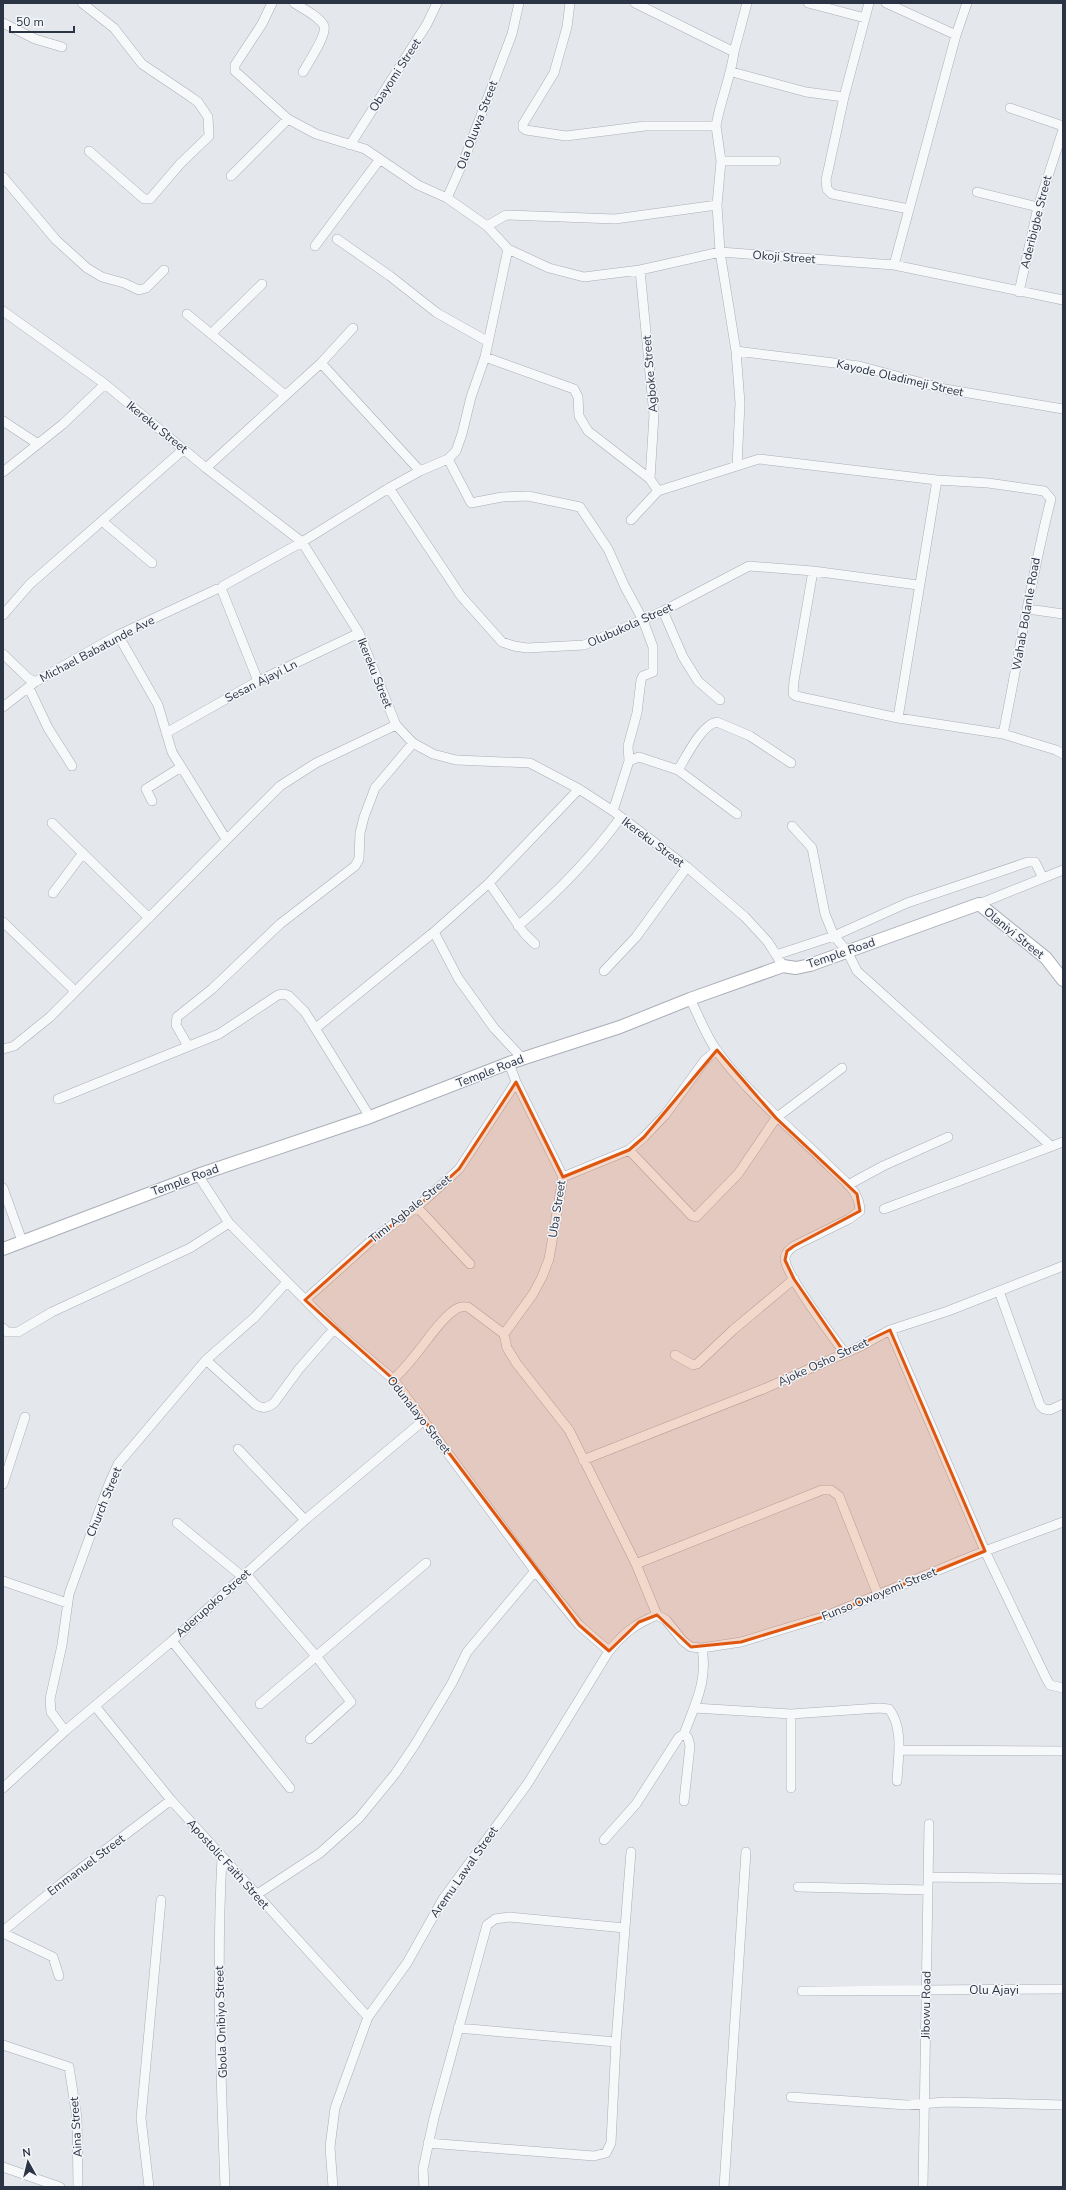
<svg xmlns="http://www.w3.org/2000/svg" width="1066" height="2190" font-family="'Nunito Sans',sans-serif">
	<rect width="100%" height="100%" fill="#e4e7ec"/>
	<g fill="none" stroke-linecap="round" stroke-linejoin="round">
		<defs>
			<path id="street" d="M 82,3 L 114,28 L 142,64 L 188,95 L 198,102 L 208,117 L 209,136 L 180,164 L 150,199 L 144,199 L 89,151
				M 272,3 L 262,24 L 235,65 L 235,71 L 288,119 L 316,134 L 365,149 L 418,185 L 447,198
				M 294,3 C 302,8 320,17 324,26 C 327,35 308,63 303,72
				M 570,3 L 567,27 L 554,73 L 523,124 L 523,128 L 526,130 L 566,136 L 645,126 L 716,126 L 721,161
				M 635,3 L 734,52 L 747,3
				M 808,3 L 865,18
				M 869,3 L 844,97 L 826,180 L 827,189 L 832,194 L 909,209
				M 886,3 L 956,35
				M 3,23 L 35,39 L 62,47
				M 732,72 L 806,92 L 844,97
				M 1010,108 L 1063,126
				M 716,126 C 720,101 731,77 734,52
				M 350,145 L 427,24 L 437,3
				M 231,176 L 288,119
				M 3,177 L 56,240 L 87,268 L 102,277 L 124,283 L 139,290 L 146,288 L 164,270
				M 977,192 L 1038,207
				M 487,226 L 506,215 L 615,219 L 717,205
				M 337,239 L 390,276 L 437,313 L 487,341
				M 315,246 L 380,159
				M 508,249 L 549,268 L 584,277 L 640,270 L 720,252 L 894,265 L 1063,300
				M 894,265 L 956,35 L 967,3
				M 640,270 L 654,415 L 650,479
				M 1019,292 L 1038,207 L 1063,130
				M 3,311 L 105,384 L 206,468 L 302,542 L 359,633 L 396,725 L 413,743 L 433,754 L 456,760 L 530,763 L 579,789 L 613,811 L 687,867 L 745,917 L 768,942 L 783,966
				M 187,314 L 285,395
				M 211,334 L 262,284
				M 736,351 L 859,366 L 945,389 L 1063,409
				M 485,357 L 574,389 L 578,397 L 579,416 L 588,431 L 650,479 L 658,491
				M 321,363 L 420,471
				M 3,421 L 38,444
				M 448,459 L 471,503 L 502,497 L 528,496 L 580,507 L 608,549 L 625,587 L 643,620 L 653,647 L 653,672 L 643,676 L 641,680 L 637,713 L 628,746 L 629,761
				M 737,466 L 740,403 L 736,351 L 720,252 L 717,205 L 721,161 L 776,161
				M 206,468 L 321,363 L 353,328
				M 3,472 L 63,424 L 105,384
				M 389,488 L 461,596 L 502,642 L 514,646 L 527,648 L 584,645 L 663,611 L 749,566 L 813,571 L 918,585
				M 631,520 L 658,491 L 759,459 L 937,480 L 988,483 L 1044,491 L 1051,499 C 1031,577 1019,656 1003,734
				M 102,521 L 152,563
				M 813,571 L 794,681 L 793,694 L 796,696 L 898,718 L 1003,734 L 1056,750 L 1063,754
				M 223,586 L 302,542 L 389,488 L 420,471 L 448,459 L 456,451 L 462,434 L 471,397 L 485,357 L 508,249 L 487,226 L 447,198 L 464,160 L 512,34 L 519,3
				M 223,593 L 258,681
				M 1028,609 L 1063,614
				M 663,611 L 683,657 L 698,681 L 720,700
				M 3,615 L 30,584 L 184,449
				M 118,635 L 158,705 L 172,752 L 226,839
				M 3,654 L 28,678 L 35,682
				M 29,688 L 48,728 L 72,766
				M 3,707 L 35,682 L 118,635 L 217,589
				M 898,718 L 937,480
				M 166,733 L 258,681 L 359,633
				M 678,770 C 686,757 702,724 717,722 L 750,736 L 791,763
				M 152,801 L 146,789 L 181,767
				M 613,811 L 629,761 L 639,757 L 678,770 L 737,814
				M 52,823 L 149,918
				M 792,826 L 812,848 L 825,914 L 834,936 L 847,951 L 857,971 L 1051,1146
				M 489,883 L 524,933 L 535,944
				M 53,893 L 83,853
				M 979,904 L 1063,870
				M 3,922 L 75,991
				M 518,926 C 557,893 591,858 621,817
				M 434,932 L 458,978 L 494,1028 L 523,1059
				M 776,955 L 834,936 L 907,903 L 1028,862 L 1035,862 L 1043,878
				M 604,971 L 636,937 L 687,867
				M 690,999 C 699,1016 706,1036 717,1051 C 749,1095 792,1129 830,1167 C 843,1180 860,1191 860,1211 L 849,1219 L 794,1246 C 789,1250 786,1252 785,1258 C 784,1273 833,1337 844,1352
				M 316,1028 L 434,932 L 489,883 L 579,789
				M 188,1046 L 176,1025 L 177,1017 L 212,989 L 280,924 L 355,866 L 359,859 L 360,833 L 364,817 L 375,788 L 413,743
				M 3,1049 L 14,1046 L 50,1017 L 280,786 L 316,763 L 396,725
				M 58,1099 L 219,1034 L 278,995 L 284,994 L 289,996 L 305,1012 L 370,1117
				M 629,1150 L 692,1216 L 696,1217 L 738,1174 L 776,1118 L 842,1068
				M 198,1175 L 229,1223 L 334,1329 L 393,1379 L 535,1571 L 579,1625 L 609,1651
				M 563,1177 L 629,1150 L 644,1137 L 665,1115 L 705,1060 L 717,1050
				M 848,1185 L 883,1166 L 948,1137
				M 3,1188 L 22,1241
				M 417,1207 L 470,1264
				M 884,1209 L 1063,1142
				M 999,1291 L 1040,1405 L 1044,1409 L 1050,1410 L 1063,1404
				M 305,1300 L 373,1239 L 417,1207 L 459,1169 L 516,1082 L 509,1063
				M 3,1328 L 7,1332 L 18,1332 L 52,1312 L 190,1248 L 229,1223
				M 890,1330 L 985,1551 L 1046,1678 L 1050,1685 L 1063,1688
				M 504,1334 L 533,1294 L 542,1277 L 549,1259 L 563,1177 L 516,1082
				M 675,1355 L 693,1365 L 697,1364 L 733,1330 L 794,1279
				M 206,1360 L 256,1405 C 263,1409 267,1408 274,1403 L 299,1369 L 334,1329
				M 393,1379 C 414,1363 439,1317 458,1308 C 462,1306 464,1307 468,1307 L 504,1334 L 507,1348 L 517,1364 L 569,1430 L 636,1564 L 657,1615 L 666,1620 L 683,1641 L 691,1647 L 702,1648 L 741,1642 L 826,1616 L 985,1551 L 1063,1522
				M 238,1449 L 305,1520
				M 583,1460 L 766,1388 L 859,1347 L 890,1330 L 948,1311 L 1063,1266
				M 3,1484 L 25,1417
				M 177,1523 L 243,1577
				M 636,1564 L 822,1490 L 831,1490 L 839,1496 L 878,1595
				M 246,1574 L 316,1656 L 351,1702 L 310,1739
				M 3,1581 L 67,1603
				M 172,1641 L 290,1788
				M 260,1704 L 426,1563
				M 95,1706 L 171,1800 L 368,2017
				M 694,1708 L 791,1714 L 879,1708 L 889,1709 C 904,1728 898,1758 897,1781
				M 791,1714 L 791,1788
				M 65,1731 L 51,1712 L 50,1699 L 62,1645 L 69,1594 L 109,1484 L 118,1464 L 206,1360 L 255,1317 L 287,1282
				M 899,1750 L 1063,1751
				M 3,1788 L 65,1731 L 172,1641 L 305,1520 L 424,1420
				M 684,1801 L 690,1746 L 688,1738 L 684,1734 C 695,1704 708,1681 702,1648
				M 604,1840 L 636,1804 L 679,1737 L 684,1734
				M 222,1858 C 216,1968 221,2077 225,2187
				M 928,1877 L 1063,1879
				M 798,1887 L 928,1890
				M 256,1895 L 320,1853 L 359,1818 L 395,1774 L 414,1746 L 452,1683 L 467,1652 L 535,1571
				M 3,1931 L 63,1882 L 171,1800
				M 3,1933 L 53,1957 L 59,1976
				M 802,1991 L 1063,1989
				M 458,2028 L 616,2042
				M 3,2045 L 69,2067 L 77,2118 L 78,2187
				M 791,2097 L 907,2105 L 946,2102 L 1063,2105
				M 428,2143 L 594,2156 L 606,2153 L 611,2143 L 616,2042 L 631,1852
				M 3,2167 L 60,2187
				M 149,2187 L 141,2118 L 161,1900
				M 333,2187 L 330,2147 L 335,2108 L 368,2017 L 407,1963 L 443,1899 L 528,1783 L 609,1651 C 624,1633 635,1624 657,1615
				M 424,2187 L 423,2169 L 434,2118 L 487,1925 L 495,1919 L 509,1917 L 625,1928
				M 724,2187 L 746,1852
				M 923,2187 L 929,1824"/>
			<path id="secondary" d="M 3,1249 L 198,1175 L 370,1117 L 509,1063 L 620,1027 L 690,999 L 783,966 L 796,968 L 810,965 L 979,904 L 1046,958 L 1063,980"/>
		</defs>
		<use href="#street" stroke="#a9aeb7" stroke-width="10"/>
		<use href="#secondary" stroke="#a9aeb7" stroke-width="14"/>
		<use href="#street" stroke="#f7f8fa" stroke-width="9"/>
		<use href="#secondary" stroke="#fff" stroke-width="12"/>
	</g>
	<path fill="#df570f" fill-opacity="0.2" stroke="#df570f" stroke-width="3" stroke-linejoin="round" d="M 717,1050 L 776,1118 L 857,1194 L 860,1211 L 794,1246 L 787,1251 L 785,1260 L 794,1279 L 844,1352 L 890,1330 L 985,1551 L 826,1616 L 741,1642 L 691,1647 L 657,1615 L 639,1622 L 609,1651 L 579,1625 L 393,1379 L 305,1300 L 373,1239 L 417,1207 L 459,1169 L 516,1082 L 563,1177 L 629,1150 L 644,1137 Z"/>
	<g text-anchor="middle" stroke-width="3" stroke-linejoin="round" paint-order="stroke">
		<g font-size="12" fill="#2b3445" stroke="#f4f6f9">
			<text transform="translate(395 75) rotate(-57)" y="4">Obayomi Street</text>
			<text transform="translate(477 125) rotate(-69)" y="4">Ola Oluwa Street</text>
			<text transform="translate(1036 222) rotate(-76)" y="4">Aderibigbe Street</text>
			<text transform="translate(784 257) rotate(4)" y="4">Okoji Street</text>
			<text transform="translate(650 374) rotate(-95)" y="4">Agboke Street</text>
			<text transform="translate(900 378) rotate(13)" y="4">Kayode Oladimeji Street</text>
			<text transform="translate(157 427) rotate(39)" y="4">Ikereku Street</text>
			<text transform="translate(1026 614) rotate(-80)" y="4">Wahab Bolanle Road</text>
			<text transform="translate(630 625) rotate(-24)" y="4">Olubukola Street</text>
			<text transform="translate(97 649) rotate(-28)" y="4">Michael Babatunde Ave</text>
			<text transform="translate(375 673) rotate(68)" y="4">Ikereku Street</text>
			<text transform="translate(261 681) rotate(-27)" y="4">Sesan Ajayi Ln</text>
			<text transform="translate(653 842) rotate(37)" y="4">Ikereku Street</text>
			<text transform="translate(1014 933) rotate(39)" y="4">Olaniyi Street</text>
			<text transform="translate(841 953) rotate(-19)" y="4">Temple Road</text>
			<text transform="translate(490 1071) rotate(-21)" y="4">Temple Road</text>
			<text transform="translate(185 1180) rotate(-20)" y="4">Temple Road</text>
			<text transform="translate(410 1209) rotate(-39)" y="4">Timi Agbale Street</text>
			<text transform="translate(557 1209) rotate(-81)" y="4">Uba Street</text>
			<text transform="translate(823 1362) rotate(-25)" y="4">Ajoke Osho Street</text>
			<text transform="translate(419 1415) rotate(52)" y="4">Odunalayo Street</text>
			<text transform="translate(104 1502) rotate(-68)" y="4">Church Street</text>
			<text transform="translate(879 1594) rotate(-22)" y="4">Funso Owoyemi Street</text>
			<text transform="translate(213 1603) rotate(-42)" y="4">Aderupoko Street</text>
			<text transform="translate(228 1864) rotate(48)" y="4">Apostolic Faith Street</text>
			<text transform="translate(86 1865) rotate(-37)" y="4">Emmanuel Street</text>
			<text transform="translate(464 1872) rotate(-55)" y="4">Aremu Lawal Street</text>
			<text x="994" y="1994">Olu Ajayi</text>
			<text transform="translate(926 2005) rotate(-89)" y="4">Jibowu Road</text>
			<text transform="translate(221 2022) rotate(-92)" y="4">Gbola Onibiyo Street</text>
			<text transform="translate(76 2127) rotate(-94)" y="4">Aina Street</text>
		</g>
	</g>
	<rect width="1066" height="2190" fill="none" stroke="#2b3445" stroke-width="8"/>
	<g transform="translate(28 2162) rotate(352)" stroke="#f4f6f9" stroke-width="3" paint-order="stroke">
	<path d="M0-3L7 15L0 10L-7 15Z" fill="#2b3445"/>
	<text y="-6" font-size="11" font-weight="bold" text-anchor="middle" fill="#2b3445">N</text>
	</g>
	<path d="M10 26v6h64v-6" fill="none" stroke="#2b3445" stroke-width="2"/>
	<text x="16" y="26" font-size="12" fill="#2b3445" stroke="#f4f6f9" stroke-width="3" paint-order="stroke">50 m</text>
</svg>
